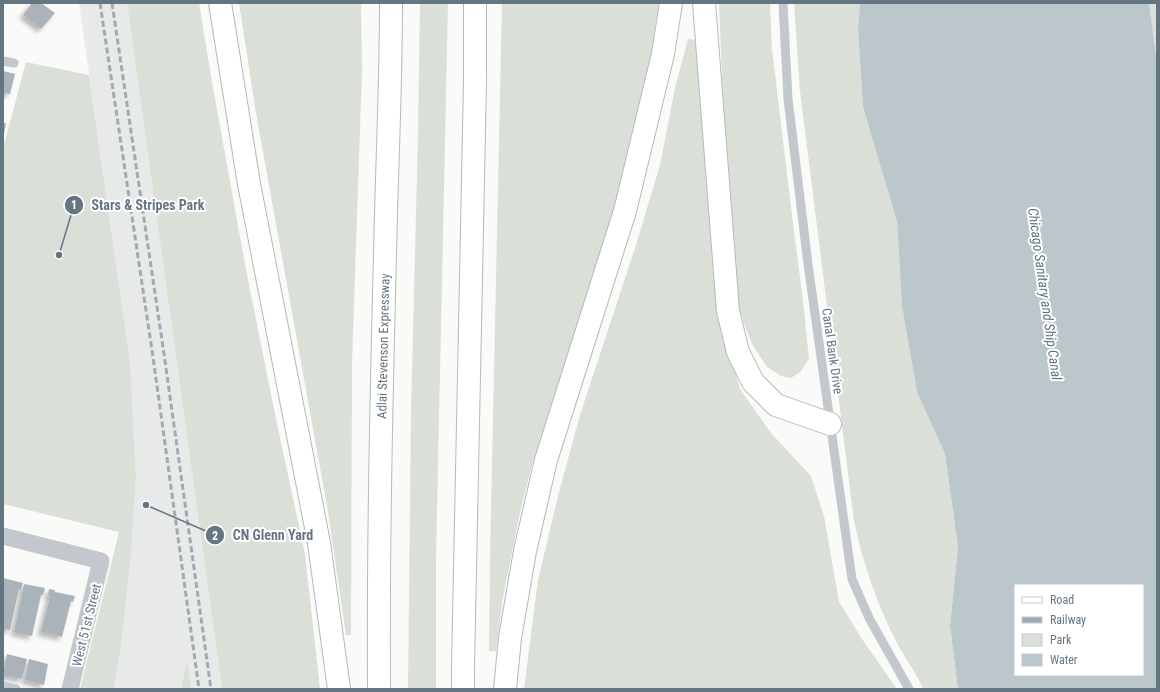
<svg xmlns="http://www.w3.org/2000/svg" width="1160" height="692" font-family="'Roboto Condensed',sans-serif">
	<defs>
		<filter id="shadow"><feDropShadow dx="-3.5" dy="3.5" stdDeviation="2" flood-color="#0004"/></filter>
	</defs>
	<rect width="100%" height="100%" fill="#fafaf8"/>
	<path fill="#e8e9e9" d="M 79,3 L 127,3 L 222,689 L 191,689 L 187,662 L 182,689 L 114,689 L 121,646 L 131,555 L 136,476 L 130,361 Z"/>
	<path fill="#dadfd7" d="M 127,3 L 199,3 L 212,82 L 246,270 L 276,419 L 305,554 L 320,689 L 222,689 Z
		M 239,3 L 361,3 L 362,71 L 352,362 L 351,635 L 346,635 L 328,512 L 256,113 Z
		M 420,3 L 448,3 L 436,558 L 436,689 L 408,689 L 411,411 L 418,135 Z
		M 502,3 L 659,3 L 653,43 L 638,120 L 619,194 L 533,461 L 521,508 L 503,597 L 496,651 L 489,651 L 490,556 Z
		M 719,3 L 770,3 L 772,49 L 792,216 L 803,301 L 809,359 L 800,372 L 791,378 L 781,376 L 766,366 L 752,344 L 738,307 L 725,145 Z
		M 794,3 L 860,3 L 858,30 L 863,107 L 897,222 L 902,306 L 917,392 L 945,454 L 958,547 L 950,626 L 958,689 L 923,689 C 916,672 904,657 896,641 C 876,602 863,563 854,521 L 800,91 Z
		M 1149,3 L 1157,3 L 1157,61 Z
		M 688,39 L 699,40 L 722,322 L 740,389 L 771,433 L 811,476 L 824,516 L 839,602 L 864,642 L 897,689 L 524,689 L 538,580 L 558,496 L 580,415 L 636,245 L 660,165 L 675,88 Z
		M 26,62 L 89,75 L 130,361 L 136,476 L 131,555 L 121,646 L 114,689 L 80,689 L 119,532 L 3,504 L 3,148 Z
		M 187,660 L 191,689 L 182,689 L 182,686 Z"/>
	<path fill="#bbc7cb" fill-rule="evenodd" d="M 860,3 L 1149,3 L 1157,62 L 1157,689 L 958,689 L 950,626 L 958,547 L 945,454 L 917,392 L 902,306 L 897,222 L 863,107 L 858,30 ZM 1015,585 L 1143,585 L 1143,675 L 1015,675 Z"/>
	<path fill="#aab3b9" filter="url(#shadow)" d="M 32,3 L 41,3 L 55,13 L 41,29 L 23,15 Z
		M 3,71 L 15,74 L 10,94 L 3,93 Z
		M 3,123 L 6,123 L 4,134 L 3,134 Z
		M 3,578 L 23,583 L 21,590 L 19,589 L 10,630 L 3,629 Z
		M 24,584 L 45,588 L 43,595 L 41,595 L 32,636 L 14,632 Z
		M 49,589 L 55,590 L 55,592 L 75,596 L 73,602 L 71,601 L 62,637 L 41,632 L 50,596 L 48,595 Z
		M 7,654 L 27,659 L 22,679 L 3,675 Z
		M 29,659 L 48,664 L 44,685 L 25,680 Z"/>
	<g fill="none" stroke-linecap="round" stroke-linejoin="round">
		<defs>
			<path id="primary" d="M 704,3 L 728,311 L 738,352 L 753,382 L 776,405 L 830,424"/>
			<g id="motorway">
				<path d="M 220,3 L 249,184 L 319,543 L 339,689"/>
				<path id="s1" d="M 379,689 C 378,530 382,372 386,213 C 388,143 391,73 391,3"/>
				<path d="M 463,689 L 463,667 L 475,82 L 475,3"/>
				<path d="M 505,689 L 510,638 L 525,551 L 546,460 L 625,211 L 663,54 L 671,3"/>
			</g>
		</defs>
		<use href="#primary" stroke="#b5babe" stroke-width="24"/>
		<use href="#motorway" stroke="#b4b9bd" stroke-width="24"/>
		<path stroke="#c3c8cc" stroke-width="9" d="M 783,3 L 788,99 L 808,264 L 852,579 L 869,618 L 909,689
			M 3,61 L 14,63
			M 3,686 L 16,689"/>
		<path stroke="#c3c8cc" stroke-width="17" d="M 3,536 L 101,561 L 70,689"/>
		<use href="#primary" stroke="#fff" stroke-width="22"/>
		<use href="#motorway" stroke="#fff" stroke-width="22"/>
		<path stroke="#a2aab0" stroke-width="3" stroke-dasharray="6 3" stroke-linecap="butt" d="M 100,3 L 153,357 L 199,689
			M 112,3 L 164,354 L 211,689"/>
	</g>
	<g text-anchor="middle" stroke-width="4" stroke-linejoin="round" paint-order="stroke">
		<g font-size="13" fill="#657683" stroke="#fff">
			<text dy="5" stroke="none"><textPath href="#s1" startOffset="343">Adlai Stevenson Expressway</textPath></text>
			<text transform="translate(833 351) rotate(82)" y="5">Canal Bank Drive</text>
			<text transform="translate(86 625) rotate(-76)" y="5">West 51st Street</text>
		</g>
		<g font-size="14" font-style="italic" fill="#60757c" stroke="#fff">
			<text transform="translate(1045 294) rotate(82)" y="5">Chicago Sanitary and Ship Canal</text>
		</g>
	</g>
	<path fill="none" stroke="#657683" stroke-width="1.5" d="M59 255L74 205M146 505L215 535"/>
	<g fill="#657683" stroke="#fff" stroke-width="1.5">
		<circle cx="59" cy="255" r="4"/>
		<circle cx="146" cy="505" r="4"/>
		<circle cx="74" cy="205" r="10"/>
		<circle cx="215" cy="535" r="10"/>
	</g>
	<g font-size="12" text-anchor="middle" font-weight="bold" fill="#fff">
		<text x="74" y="209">1</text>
		<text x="215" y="540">2</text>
	</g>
	<g font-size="14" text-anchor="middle" font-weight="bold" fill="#657683" stroke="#fff" stroke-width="4" stroke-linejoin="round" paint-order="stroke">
		<text x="148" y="210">Stars &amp; Stripes Park</text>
		<text x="273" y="540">CN Glenn Yard</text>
	</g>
	<rect width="1160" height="692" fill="none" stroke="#657683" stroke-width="8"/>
	<rect x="1014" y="584" width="130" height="92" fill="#ffffff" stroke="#c1c8cd"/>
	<rect x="1022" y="597" width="20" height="6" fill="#ffffff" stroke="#c1c8cd"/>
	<text x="1050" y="604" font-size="12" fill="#657683">Road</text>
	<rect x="1022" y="617" width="20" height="6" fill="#a2aab0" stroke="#c1c8cd"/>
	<text x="1050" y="624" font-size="12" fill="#657683">Railway</text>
	<rect x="1022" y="634" width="20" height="12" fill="#dadfd7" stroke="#c1c8cd"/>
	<text x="1050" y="644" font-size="12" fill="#657683">Park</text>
	<rect x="1022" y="654" width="20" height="12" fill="#bbc7cb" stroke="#c1c8cd"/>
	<text x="1050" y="664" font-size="12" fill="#657683">Water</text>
</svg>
